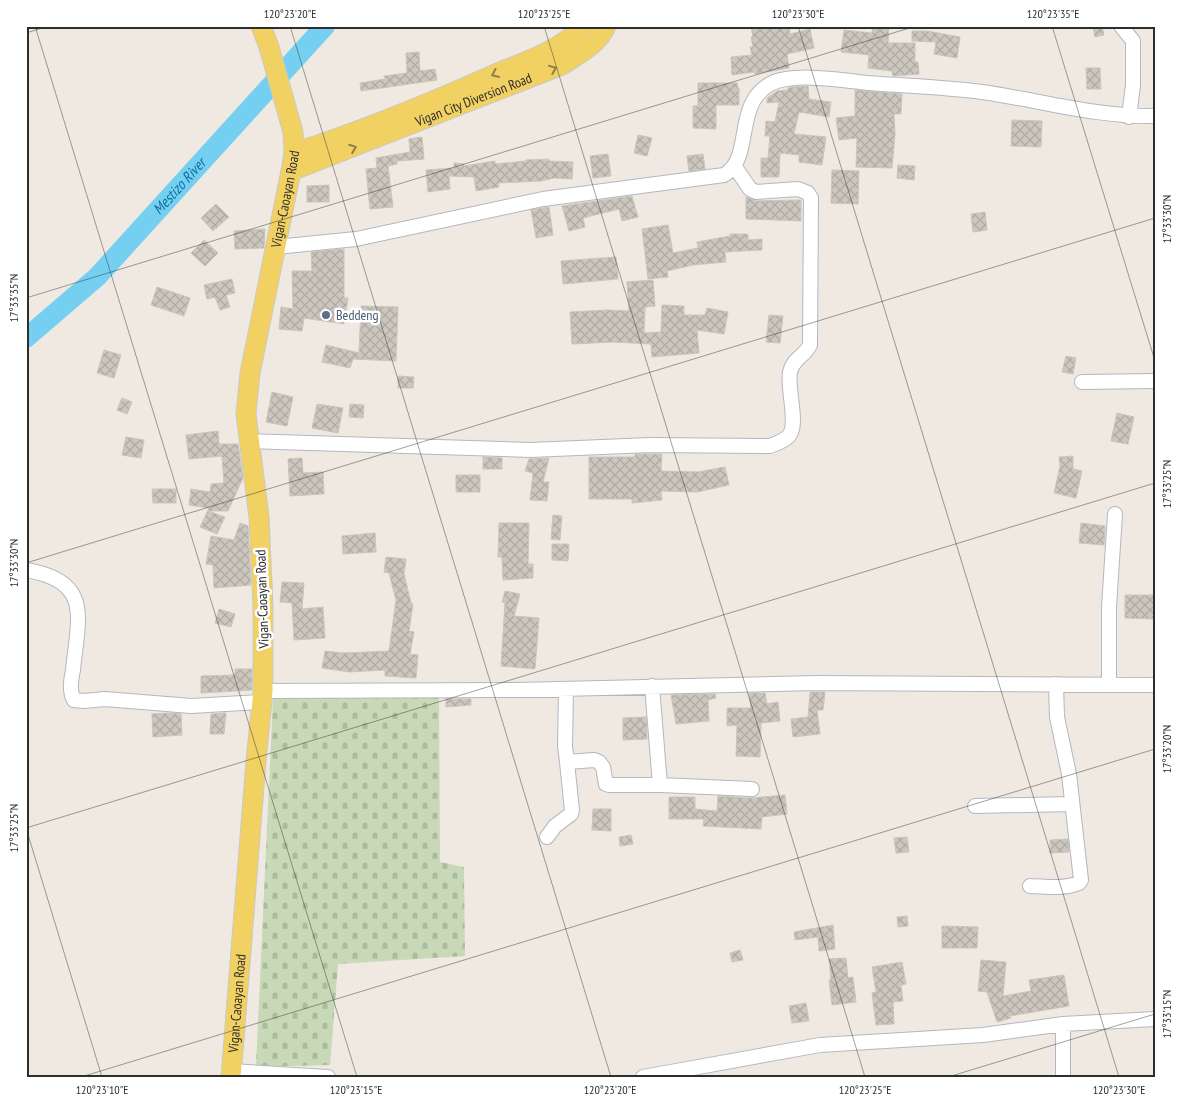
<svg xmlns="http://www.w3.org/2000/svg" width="1181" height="1103" font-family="'PT Sans Narrow',sans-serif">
	<defs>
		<pattern id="cemetery-stones" width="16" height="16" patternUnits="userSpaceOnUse" patternTransform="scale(1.25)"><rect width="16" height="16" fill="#c8d9b8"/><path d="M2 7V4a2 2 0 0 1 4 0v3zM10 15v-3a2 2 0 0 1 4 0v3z" fill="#acbb9e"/></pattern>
		<pattern id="building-cross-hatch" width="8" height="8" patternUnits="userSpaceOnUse" patternTransform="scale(1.25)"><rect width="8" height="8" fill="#cbc7bf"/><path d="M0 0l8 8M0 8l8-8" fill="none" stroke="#afaba4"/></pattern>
	</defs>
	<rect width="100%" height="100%" fill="#efe9e1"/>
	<path fill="url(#cemetery-stones)" d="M 439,694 L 440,862 L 464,867 L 465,956 L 338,964 L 330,1065 L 256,1067 L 273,698 Z"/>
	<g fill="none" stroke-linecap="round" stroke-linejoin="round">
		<path stroke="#75cff0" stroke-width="20" id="s1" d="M 26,338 L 97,277 L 325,26"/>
	</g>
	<path fill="url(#building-cross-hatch)" stroke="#cbc5ba" d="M 751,26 L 789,26 L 790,34 L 810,29 L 814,48 L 787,54 L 789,68 L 755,74 L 754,72 L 732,75 L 731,57 L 752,55 L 750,47 L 753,47 L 751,37 L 753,37 Z
		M 873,26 L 889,26 L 888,43 L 915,43 L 915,62 L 918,62 L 919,74 L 893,76 L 892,71 L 868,68 L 869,55 L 841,52 L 844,30 L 872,33 Z
		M 1093,26 L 1102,26 L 1104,35 L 1095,37 Z
		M 912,31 L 927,31 L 960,37 L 957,58 L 934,54 L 936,42 L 912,41 Z
		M 419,52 L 420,71 L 435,69 L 437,80 L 361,91 L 360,83 L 385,79 L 384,76 L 407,73 L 406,53 Z
		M 1086,68 L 1100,68 L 1101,89 L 1087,89 Z
		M 698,83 L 737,83 L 738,88 L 739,88 L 739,105 L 716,105 L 716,129 L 693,128 L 693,106 L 698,106 Z
		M 808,86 L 809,99 L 831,102 L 829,117 L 799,112 L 794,134 L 826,137 L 822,165 L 799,162 L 799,155 L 780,153 L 779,177 L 761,177 L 761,158 L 768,158 L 770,136 L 765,136 L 766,121 L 775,122 L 779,102 L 767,103 L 767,98 L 777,91 L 788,90 L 788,88 L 792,87 Z
		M 855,90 L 902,94 L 901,114 L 894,114 L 895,134 L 892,168 L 856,167 L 857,138 L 839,140 L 836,118 L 855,116 Z
		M 1012,120 L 1042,121 L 1041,147 L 1011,146 Z
		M 638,135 L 652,138 L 647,156 L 634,153 Z
		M 422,137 L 424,159 L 397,161 L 397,164 L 388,166 L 393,207 L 370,209 L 366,169 L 377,168 L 376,158 L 410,152 L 409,139 Z
		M 608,154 L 611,176 L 593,178 L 590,156 Z
		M 703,154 L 705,169 L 689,171 L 687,156 Z
		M 549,159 L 549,161 L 573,162 L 572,179 L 554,178 L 541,181 L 498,183 L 499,187 L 476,191 L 474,177 L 449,176 L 450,189 L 428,192 L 426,170 L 454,168 L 454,163 L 464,164 L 464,166 L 495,161 L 495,164 L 526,161 L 526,160 Z
		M 898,165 L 915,166 L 914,180 L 897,178 Z
		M 832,170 L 859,171 L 858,204 L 831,203 Z
		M 329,185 L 329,202 L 307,202 L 307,186 Z
		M 632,196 L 638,217 L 622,221 L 619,209 L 583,218 L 585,227 L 569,231 L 562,206 Z
		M 746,197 L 756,201 L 801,200 L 801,221 L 746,219 Z
		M 216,204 L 229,217 L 213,231 L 201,218 Z
		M 549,207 L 553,235 L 536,238 L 531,210 Z
		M 985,212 L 987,230 L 973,232 L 971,214 Z
		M 668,225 L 673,253 L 698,248 L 697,242 L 730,236 L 730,234 L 748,234 L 748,240 L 762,239 L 762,250 L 725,252 L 726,262 L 693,265 L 667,271 L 668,277 L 648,279 L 642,229 Z
		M 265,229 L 264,248 L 235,249 L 234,231 Z
		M 204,240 L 218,253 L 205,266 L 191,253 Z
		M 344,249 L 344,298 L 348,298 L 344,324 L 304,318 L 302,331 L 279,329 L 281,307 L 293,309 L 292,271 L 312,271 L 311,252 Z
		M 616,257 L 618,279 L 563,284 L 561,261 Z
		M 232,279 L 235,293 L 226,295 L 230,307 L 220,310 L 215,297 L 207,299 L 204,285 Z
		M 653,280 L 655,306 L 645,307 L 644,333 L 661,332 L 662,305 L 684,306 L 684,315 L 705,315 L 707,308 L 728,312 L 724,334 L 697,330 L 699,353 L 652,357 L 651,344 L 614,342 L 572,344 L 570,312 L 607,310 L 629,311 L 627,282 Z
		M 157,287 L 190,298 L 184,316 L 151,305 Z
		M 361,306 L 398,307 L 396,361 L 353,359 L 350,368 L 322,362 L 326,345 L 359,353 Z
		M 769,315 L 783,316 L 780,343 L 766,342 Z
		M 104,350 L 121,355 L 114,378 L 97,373 Z
		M 1066,356 L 1076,358 L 1073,374 L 1062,372 Z
		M 398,376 L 414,377 L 413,388 L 398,388 Z
		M 272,392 L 293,397 L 287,426 L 266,422 Z
		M 122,398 L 132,402 L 127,414 L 117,410 Z
		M 317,404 L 343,408 L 338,433 L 312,428 Z
		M 350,404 L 364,405 L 363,418 L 349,417 Z
		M 1117,413 L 1134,417 L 1128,444 L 1111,441 Z
		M 218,431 L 219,444 L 238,444 L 243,478 L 228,511 L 208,511 L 225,517 L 217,534 L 200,527 L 209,508 L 189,505 L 191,489 L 210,492 L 211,484 L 224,483 L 222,456 L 189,459 L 186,435 Z
		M 126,437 L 144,440 L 141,458 L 122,455 Z
		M 635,454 L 662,454 L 661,471 L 698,472 L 725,467 L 729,485 L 697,492 L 661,491 L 662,500 L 632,503 L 632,499 L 589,499 L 589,457 L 635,457 Z
		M 1073,456 L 1073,469 L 1082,471 L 1076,498 L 1054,493 L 1060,466 L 1059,457 Z
		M 483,457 L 502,458 L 502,469 L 483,469 Z
		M 302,458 L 303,473 L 323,472 L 324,494 L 290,496 L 288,459 Z
		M 549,458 L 543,482 L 549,482 L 547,501 L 530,500 L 533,473 L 525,471 L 529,459 Z
		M 456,475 L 480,475 L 480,492 L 456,492 Z
		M 152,489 L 176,489 L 176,503 L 153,503 Z
		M 553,515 L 562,516 L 560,540 L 551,539 Z
		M 240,523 L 248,526 L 251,585 L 214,588 L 213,565 L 206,564 L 211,536 L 234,540 Z
		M 499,523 L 529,523 L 528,564 L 533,564 L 533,578 L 503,580 L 502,557 L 498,557 Z
		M 1081,523 L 1105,526 L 1104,545 L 1079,543 Z
		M 375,533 L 376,552 L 343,554 L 342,536 Z
		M 552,544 L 569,544 L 568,561 L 552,560 Z
		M 386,557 L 406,559 L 404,574 L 411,603 L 413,604 L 409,631 L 414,632 L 410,654 L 418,655 L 416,678 L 385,676 L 385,670 L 349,672 L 322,668 L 325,651 L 343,653 L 389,651 L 396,600 L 389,573 L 384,572 Z
		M 282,582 L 304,583 L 302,609 L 323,607 L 325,638 L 294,640 L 292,603 L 280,602 Z
		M 505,591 L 520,594 L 514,616 L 539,618 L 535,669 L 501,666 L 505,603 L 502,602 Z
		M 1125,595 L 1155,595 L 1155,619 L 1125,618 Z
		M 219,609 L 235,614 L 231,627 L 215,623 Z
		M 235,669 L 252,669 L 252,690 L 201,693 L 201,676 L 235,675 Z
		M 810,692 L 825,692 L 823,710 L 817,710 L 820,734 L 793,737 L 791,719 L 808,717 Z
		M 749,693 L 765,693 L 767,704 L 778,702 L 780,721 L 761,723 L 760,757 L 736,756 L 737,725 L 727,726 L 727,708 L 751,708 Z
		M 715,694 L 716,698 L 708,700 L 709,721 L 676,724 L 671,695 Z
		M 446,699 L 471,699 L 471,705 L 446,707 Z
		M 170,713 L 181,714 L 182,735 L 153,737 L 152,714 Z
		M 226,713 L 224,734 L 210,734 L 211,714 Z
		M 646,717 L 647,739 L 623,740 L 623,718 Z
		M 785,795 L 787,814 L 762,817 L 761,829 L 703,826 L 704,819 L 669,819 L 669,797 L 695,797 L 695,809 L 717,811 L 718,796 L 752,798 Z
		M 593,809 L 611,809 L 611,831 L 592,830 Z
		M 631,835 L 633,844 L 620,846 L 619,837 Z
		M 907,837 L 909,852 L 896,853 L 894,838 Z
		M 1068,839 L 1069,852 L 1050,853 L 1050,840 Z
		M 907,916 L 908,926 L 898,927 L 897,917 Z
		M 833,925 L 835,949 L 819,951 L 818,937 L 795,940 L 794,932 Z
		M 942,926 L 978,927 L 977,948 L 942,948 Z
		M 740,950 L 743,960 L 732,962 L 730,953 Z
		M 846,958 L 848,978 L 853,977 L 856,1002 L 832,1005 L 829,980 L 831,980 L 829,959 Z
		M 981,960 L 1006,962 L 1003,996 L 1031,991 L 1029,980 L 1064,975 L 1069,1006 L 1010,1016 L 1011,1018 L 997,1022 L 987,992 L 978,991 Z
		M 902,962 L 906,984 L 901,985 L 903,1001 L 893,1002 L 894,1024 L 876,1025 L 872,993 L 876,992 L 872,967 Z
		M 806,1003 L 809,1021 L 792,1023 L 789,1006 Z"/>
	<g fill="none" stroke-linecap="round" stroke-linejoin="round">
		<defs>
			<path id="minor" d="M 1121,26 L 1133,41 L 1133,85 L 1129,117
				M 276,247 L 356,239 L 543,199 L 724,175 C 754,158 733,105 770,84 C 793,72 842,80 868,83 C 906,86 944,87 982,92 C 1039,100 1096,117 1155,116
				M 1082,382 L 1155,381
				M 249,441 L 530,450 L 650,445 L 770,446 C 777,443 787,440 790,434 C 798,422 787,389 790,372 C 793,358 805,356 810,345 L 811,198 L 808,193 L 798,189 L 756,192 L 750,189 L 735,167
				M 26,570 C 93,581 78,618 73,670 C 71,680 69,691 74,700 L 84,701 L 105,699 L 191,706 L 262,702
				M 1109,685 L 1109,607 L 1115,514
				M 652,686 L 660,785
				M 566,689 L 565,746 L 567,762 L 594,760 L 599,762 L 603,767 L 606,784 L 609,785 L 660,785 L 752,789
				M 263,691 L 516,690 L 817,683 L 1155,685
				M 975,806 L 1072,804
				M 547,837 L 555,826 L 571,814 L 572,810 L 567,762
				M 1030,886 C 1046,887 1064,889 1079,883 L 1081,880 L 1069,774 L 1057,717 L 1056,684
				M 231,1071 L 328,1077
				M 643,1077 L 820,1045 L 983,1035 L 1063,1024 L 1155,1019
				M 1063,1077 L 1063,1024"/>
			<g id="major">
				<path d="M 294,153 C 362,131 428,104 493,75 C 524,62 560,51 583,26"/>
				<path id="s2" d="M 291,171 L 562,65 C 577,55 599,44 606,26"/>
				<path id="s3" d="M 231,1077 L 256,761 L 263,691 L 263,606 L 259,517 L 246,414 L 250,373 L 291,171 L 294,153 L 293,132 L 269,47 L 261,26"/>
			</g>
		</defs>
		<use href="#minor" stroke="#b4b7c1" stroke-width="16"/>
		<use href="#major" stroke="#c9c9c9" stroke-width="21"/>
		<use href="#minor" stroke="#fff" stroke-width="14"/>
		<use href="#major" stroke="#f2d163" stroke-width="19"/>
	</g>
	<defs><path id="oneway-chevron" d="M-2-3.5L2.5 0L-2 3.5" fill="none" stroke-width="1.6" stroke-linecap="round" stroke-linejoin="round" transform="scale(1.25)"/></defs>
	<g stroke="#908048">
		<use href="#oneway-chevron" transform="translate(553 69) rotate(-22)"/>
		<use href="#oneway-chevron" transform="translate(495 74) rotate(156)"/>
		<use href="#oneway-chevron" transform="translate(353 148) rotate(-21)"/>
	</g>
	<path fill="none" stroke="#2e2e2e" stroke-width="1" stroke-opacity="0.45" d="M 35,26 L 357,1077M 290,26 L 611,1077M 544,26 L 865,1077M 798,26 L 1119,1077M 1052,26 L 1155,361M 26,33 L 49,26M 26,298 L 916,26M 26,563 L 1155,218M 26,828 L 102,1077M 26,828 L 1155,483M 81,1077 L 1155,749M 948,1077 L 1155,1014"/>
	<circle fill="#5c6f8a" stroke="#fff" stroke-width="2" cx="326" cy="315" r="5"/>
	<g text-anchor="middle" stroke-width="5" stroke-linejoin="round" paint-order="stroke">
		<g font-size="14" fill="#2e2e2e" stroke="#fff">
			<text dy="5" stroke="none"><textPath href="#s2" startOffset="196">Vigan City Diversion Road</textPath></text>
			<text dy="5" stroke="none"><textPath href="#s3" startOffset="884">Vigan-Caoayan Road</textPath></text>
			<text transform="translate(262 599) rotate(-92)" y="5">Vigan-Caoayan Road</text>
			<text dy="5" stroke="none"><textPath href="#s3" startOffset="74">Vigan-Caoayan Road</textPath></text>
		</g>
		<g font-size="14" fill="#4e5e75" stroke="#fff" text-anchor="start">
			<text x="336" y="320">Beddeng</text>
		</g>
		<g font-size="15" font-style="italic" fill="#0d6fa3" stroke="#fff">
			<text dy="5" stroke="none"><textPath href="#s1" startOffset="216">Mestizo River</textPath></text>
		</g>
	</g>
	<rect width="1181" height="1103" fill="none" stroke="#ffffff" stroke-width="55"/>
	<rect x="28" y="28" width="1126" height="1048" fill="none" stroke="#2e2e2e" stroke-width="2"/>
	<g font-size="12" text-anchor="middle" fill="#2e2e2e">
		<text x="290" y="18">120°23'20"E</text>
		<text x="544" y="18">120°23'25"E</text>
		<text x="798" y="18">120°23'30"E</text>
		<text x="1053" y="18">120°23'35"E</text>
		<text transform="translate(1167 219) rotate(-90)" y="4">17°33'30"N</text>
		<text transform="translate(14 298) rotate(-90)" y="4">17°33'35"N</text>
		<text transform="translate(1167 484) rotate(-90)" y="4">17°33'25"N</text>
		<text transform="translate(14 563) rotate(-90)" y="4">17°33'30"N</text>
		<text transform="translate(1167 749) rotate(-90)" y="4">17°33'20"N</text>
		<text transform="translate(14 828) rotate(-90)" y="4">17°33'25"N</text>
		<text transform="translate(1167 1014) rotate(-90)" y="4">17°33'15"N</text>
		<text x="102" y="1094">120°23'10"E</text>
		<text x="356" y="1094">120°23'15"E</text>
		<text x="610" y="1094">120°23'20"E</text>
		<text x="865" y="1094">120°23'25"E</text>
		<text x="1119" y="1094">120°23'30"E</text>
	</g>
</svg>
